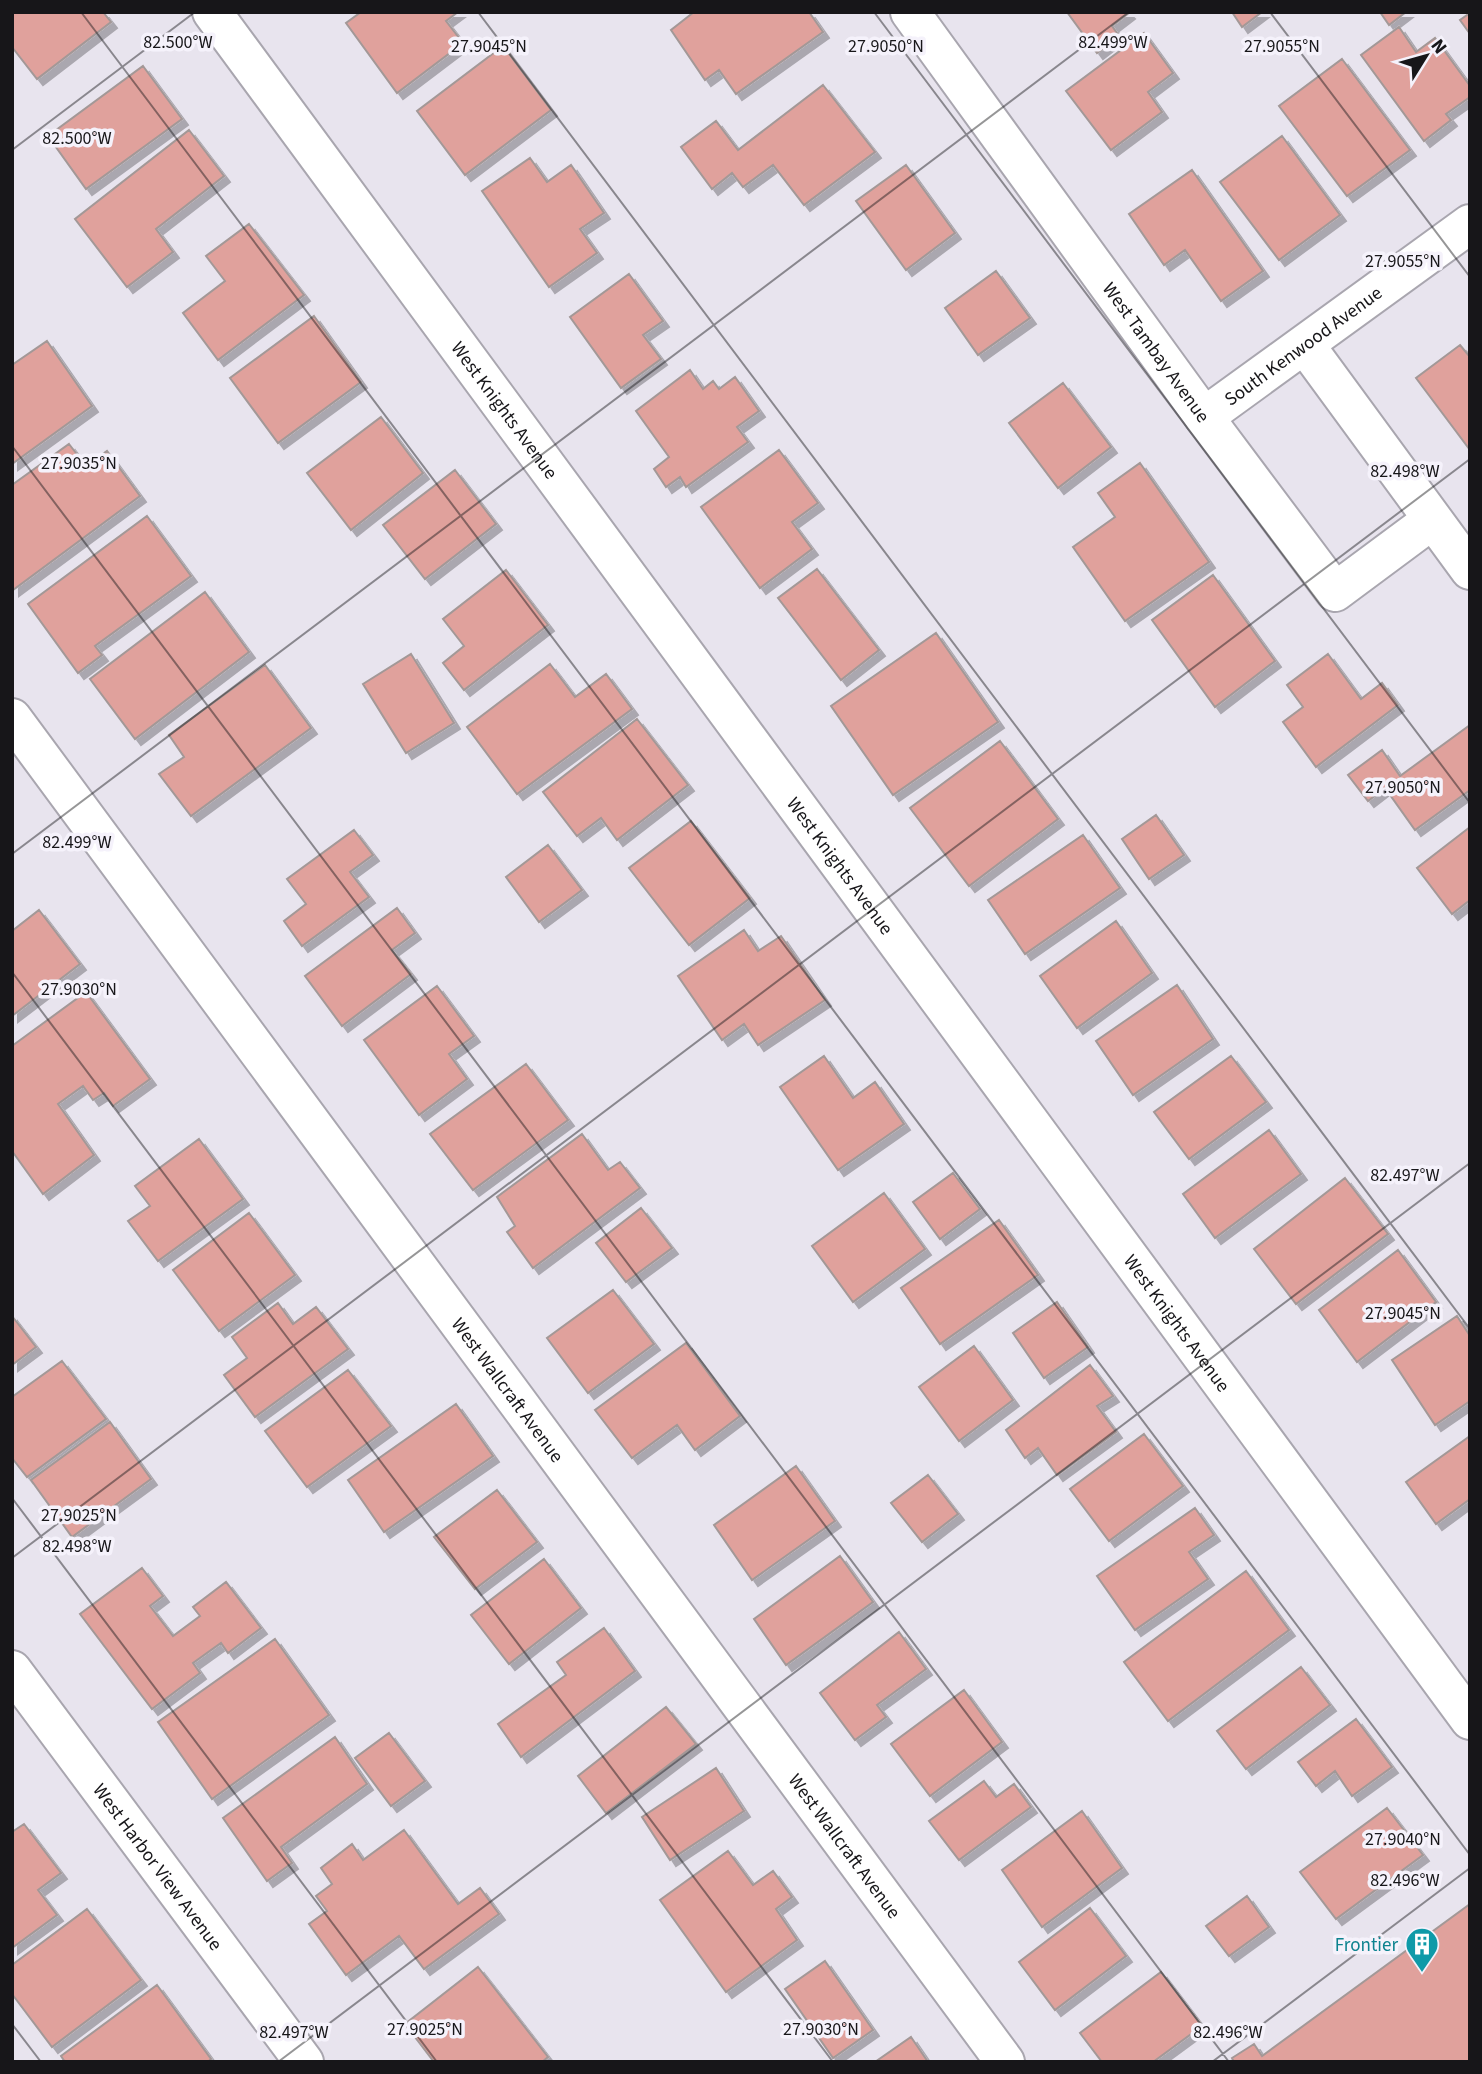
<svg xmlns="http://www.w3.org/2000/svg" width="1482" height="2074" font-family="'Source Sans 3',sans-serif">
	<defs>
		<filter id="shadow"><feDropShadow dx="6" dy="6" stdDeviation="0" flood-color="#0004"/></filter>
	</defs>
	<rect width="100%" height="100%" fill="#e8e4ee"/>
	<path fill="#e0a19c" stroke="#a39897" stroke-width="2" filter="url(#shadow)" d="M 12,12 L 103,12 L 111,22 L 37,79 L 12,47 Z
		M 361,12 L 458,12 L 446,21 L 463,43 L 397,93 L 346,23 Z
		M 694,12 L 809,12 L 823,32 L 736,94 L 719,70 L 705,80 L 671,30 Z
		M 1067,12 L 1128,12 L 1129,13 L 1112,26 L 1119,36 L 1097,53 Z
		M 1232,12 L 1262,12 L 1242,27 Z
		M 1380,12 L 1406,12 L 1389,25 Z
		M 1470,13 L 1470,34 L 1460,20 Z
		M 1399,27 L 1416,52 L 1435,38 L 1470,86 L 1470,97 L 1446,114 L 1451,120 L 1424,141 L 1361,55 Z
		M 1144,33 L 1173,73 L 1148,92 L 1162,112 L 1111,150 L 1066,91 Z
		M 503,46 L 551,110 L 465,175 L 417,111 Z
		M 1342,59 L 1410,150 L 1347,196 L 1279,106 Z
		M 143,66 L 182,119 L 86,189 L 48,136 Z
		M 823,85 L 875,152 L 804,205 L 773,165 L 743,187 L 732,173 L 712,189 L 681,147 L 716,121 L 738,150 Z
		M 189,130 L 224,176 L 156,229 L 173,252 L 127,287 L 75,219 Z
		M 1282,136 L 1340,215 L 1279,260 L 1220,182 Z
		M 530,158 L 547,182 L 571,165 L 604,213 L 580,229 L 597,253 L 549,287 L 482,191 Z
		M 906,165 L 955,233 L 906,270 L 856,201 Z
		M 1192,170 L 1263,271 L 1221,301 L 1185,250 L 1164,265 L 1129,214 Z
		M 249,224 L 304,295 L 218,360 L 183,313 L 225,281 L 206,256 Z
		M 996,271 L 1030,318 L 978,355 L 945,308 Z
		M 629,274 L 663,321 L 643,335 L 661,359 L 621,388 L 570,317 Z
		M 314,316 L 361,382 L 278,443 L 230,378 Z
		M 47,341 L 92,406 L 12,464 L 12,365 Z
		M 1460,345 L 1470,357 L 1470,450 L 1416,378 Z
		M 690,370 L 703,389 L 713,381 L 719,389 L 735,377 L 759,411 L 737,427 L 748,442 L 686,487 L 680,477 L 666,487 L 654,469 L 669,457 L 636,411 Z
		M 1063,383 L 1111,447 L 1058,488 L 1009,423 Z
		M 381,417 L 423,473 L 351,530 L 307,473 Z
		M 69,444 L 86,466 L 107,451 L 140,496 L 13,590 L 12,485 Z
		M 779,450 L 818,503 L 792,522 L 812,549 L 760,588 L 701,507 Z
		M 1140,463 L 1209,562 L 1125,621 L 1073,547 L 1115,517 L 1098,493 Z
		M 455,470 L 496,524 L 425,579 L 383,525 Z
		M 147,516 L 191,576 L 95,646 L 102,655 L 78,673 L 28,604 Z
		M 817,569 L 879,650 L 841,680 L 778,598 Z
		M 506,570 L 548,625 L 464,690 L 443,663 L 464,646 L 443,619 Z
		M 1213,575 L 1275,661 L 1215,707 L 1152,620 Z
		M 205,592 L 249,652 L 135,739 L 90,679 Z
		M 936,633 L 998,722 L 893,795 L 831,706 Z
		M 411,654 L 454,723 L 406,753 L 363,684 Z
		M 1328,654 L 1361,699 L 1382,683 L 1398,705 L 1316,767 L 1283,722 L 1303,707 L 1287,685 Z
		M 550,664 L 575,697 L 606,674 L 632,709 L 517,794 L 467,727 Z
		M 265,665 L 311,728 L 191,816 L 159,774 L 184,757 L 169,735 Z
		M 637,719 L 688,785 L 617,840 L 601,818 L 577,836 L 543,792 Z
		M 1470,725 L 1470,790 L 1415,830 L 1385,788 L 1368,801 L 1348,775 L 1382,750 L 1400,776 Z
		M 1000,741 L 1058,819 L 969,886 L 910,808 Z
		M 1156,815 L 1184,855 L 1149,879 L 1122,839 Z
		M 691,821 L 750,898 L 689,945 L 629,868 Z
		M 1470,827 L 1470,900 L 1452,914 L 1417,868 Z
		M 354,830 L 373,855 L 350,872 L 369,897 L 302,946 L 284,921 L 306,904 L 287,879 Z
		M 1083,835 L 1120,888 L 1025,954 L 988,900 Z
		M 548,845 L 582,890 L 539,922 L 506,877 Z
		M 397,908 L 415,933 L 392,950 L 411,974 L 342,1026 L 305,976 Z
		M 39,910 L 80,964 L 12,1016 L 12,931 Z
		M 1116,921 L 1152,973 L 1077,1028 L 1040,976 Z
		M 744,930 L 758,951 L 781,936 L 825,1000 L 758,1045 L 744,1024 L 722,1040 L 678,976 Z
		M 1177,985 L 1213,1039 L 1133,1095 L 1096,1041 Z
		M 437,986 L 474,1036 L 449,1054 L 467,1079 L 419,1115 L 364,1040 Z
		M 86,992 L 150,1079 L 113,1106 L 104,1093 L 93,1100 L 83,1086 L 58,1104 L 94,1155 L 43,1194 L 12,1151 L 12,1046 Z
		M 824,1056 L 853,1098 L 875,1082 L 904,1124 L 838,1170 L 780,1087 Z
		M 1231,1056 L 1266,1102 L 1189,1159 L 1154,1112 Z
		M 526,1064 L 568,1120 L 473,1190 L 430,1134 Z
		M 1269,1130 L 1301,1174 L 1215,1238 L 1183,1194 Z
		M 582,1134 L 608,1170 L 620,1162 L 640,1188 L 533,1268 L 507,1232 L 515,1226 L 497,1197 Z
		M 199,1139 L 243,1199 L 158,1261 L 128,1221 L 150,1206 L 135,1186 Z
		M 953,1173 L 980,1209 L 940,1239 L 913,1202 Z
		M 1345,1178 L 1388,1234 L 1296,1304 L 1254,1249 Z
		M 884,1193 L 925,1249 L 853,1302 L 812,1246 Z
		M 641,1208 L 672,1248 L 626,1282 L 596,1243 Z
		M 249,1213 L 295,1275 L 219,1331 L 173,1270 Z
		M 999,1220 L 1038,1275 L 940,1344 L 901,1288 Z
		M 1398,1250 L 1436,1302 L 1357,1362 L 1319,1310 Z
		M 613,1290 L 654,1344 L 588,1393 L 547,1338 Z
		M 1057,1302 L 1088,1347 L 1044,1378 L 1013,1333 Z
		M 278,1303 L 293,1324 L 316,1307 L 348,1349 L 255,1417 L 224,1375 L 247,1358 L 232,1337 Z
		M 12,1316 L 36,1347 L 12,1365 Z
		M 1457,1316 L 1470,1336 L 1470,1401 L 1435,1425 L 1392,1360 Z
		M 686,1343 L 740,1416 L 695,1450 L 677,1425 L 632,1458 L 595,1410 Z
		M 974,1346 L 1013,1400 L 959,1441 L 919,1387 Z
		M 62,1361 L 106,1419 L 27,1477 L 12,1458 L 12,1397 Z
		M 1090,1365 L 1113,1396 L 1097,1406 L 1116,1432 L 1057,1475 L 1038,1448 L 1025,1458 L 1006,1430 Z
		M 348,1370 L 391,1426 L 307,1487 L 265,1431 Z
		M 456,1404 L 493,1456 L 384,1532 L 348,1480 Z
		M 110,1422 L 151,1479 L 72,1537 L 31,1480 Z
		M 1144,1434 L 1183,1486 L 1109,1541 L 1070,1489 Z
		M 1470,1436 L 1470,1499 L 1436,1524 L 1406,1482 Z
		M 796,1466 L 835,1521 L 752,1580 L 714,1525 Z
		M 928,1475 L 958,1514 L 922,1542 L 891,1503 Z
		M 497,1490 L 537,1542 L 475,1589 L 434,1537 Z
		M 1195,1508 L 1214,1535 L 1189,1552 L 1208,1579 L 1135,1630 L 1097,1576 Z
		M 840,1556 L 873,1602 L 786,1665 L 754,1619 Z
		M 544,1559 L 581,1608 L 509,1664 L 471,1615 Z
		M 142,1568 L 163,1596 L 150,1606 L 173,1636 L 200,1616 L 193,1607 L 226,1582 L 261,1628 L 228,1653 L 221,1643 L 193,1663 L 200,1673 L 152,1709 L 80,1614 Z
		M 1246,1571 L 1289,1630 L 1168,1721 L 1124,1662 Z
		M 604,1628 L 635,1671 L 521,1757 L 498,1724 L 566,1675 L 557,1662 Z
		M 899,1632 L 926,1669 L 877,1705 L 886,1717 L 855,1740 L 820,1693 Z
		M 275,1639 L 329,1715 L 212,1799 L 158,1722 Z
		M 1301,1667 L 1330,1705 L 1246,1769 L 1217,1731 Z
		M 964,1690 L 1002,1742 L 930,1796 L 891,1744 Z
		M 666,1707 L 696,1744 L 606,1813 L 578,1776 Z
		M 1356,1719 L 1392,1767 L 1352,1796 L 1335,1771 L 1316,1786 L 1298,1762 Z
		M 389,1733 L 425,1781 L 391,1806 L 355,1758 Z
		M 335,1737 L 367,1784 L 281,1847 L 292,1863 L 267,1881 L 223,1818 Z
		M 716,1768 L 744,1811 L 670,1860 L 642,1817 Z
		M 984,1781 L 996,1797 L 1014,1784 L 1031,1807 L 959,1860 L 929,1821 Z
		M 1387,1808 L 1423,1855 L 1336,1919 L 1300,1872 Z
		M 1082,1811 L 1122,1868 L 1042,1927 L 1002,1870 Z
		M 24,1824 L 61,1873 L 38,1890 L 57,1915 L 12,1948 L 12,1832 Z
		M 404,1830 L 458,1904 L 480,1888 L 499,1914 L 424,1969 L 399,1936 L 346,1975 L 309,1924 L 327,1911 L 316,1896 L 332,1884 L 321,1868 L 352,1844 L 363,1860 Z
		M 728,1851 L 753,1885 L 773,1871 L 792,1897 L 776,1909 L 797,1940 L 726,1992 L 660,1900 Z
		M 1247,1896 L 1269,1927 L 1229,1956 L 1206,1926 Z
		M 1470,1904 L 1470,2062 L 1234,2062 L 1232,2058 L 1254,2044 L 1262,2056 Z
		M 1090,1908 L 1126,1956 L 1055,2010 L 1019,1962 Z
		M 87,1909 L 141,1980 L 52,2047 L 12,1994 L 12,1965 Z
		M 825,1961 L 873,2030 L 833,2058 L 785,1989 Z
		M 478,1967 L 548,2057 L 542,2062 L 434,2062 L 405,2024 Z
		M 1161,1972 L 1202,2026 L 1153,2062 L 1102,2062 L 1080,2033 Z
		M 157,1985 L 211,2059 L 208,2062 L 65,2062 L 61,2056 Z
		M 911,2037 L 928,2062 L 875,2062 Z"/>
	<g fill="none" stroke-linecap="round" stroke-linejoin="round">
		<defs>
			<g id="minor">
				<path id="s1" d="M 212,12 L 1470,1720"/>
				<path id="s2" d="M 910,12 L 1204,417 L 1335,592 L 1432,520"/>
				<path d="M 1305,345 L 1470,570"/>
				<path id="s3" d="M 1204,417 L 1470,224"/>
				<path id="s4" d="M 12,718 L 1005,2062"/>
				<path id="s5" d="M 12,1670 L 304,2062"/>
			</g>
		</defs>
		<use href="#minor" stroke="#a9a6af" stroke-width="42"/>
		<use href="#minor" stroke="#fff" stroke-width="38"/>
	</g>
	<path fill="none" stroke="#171619" stroke-width="2" stroke-opacity="0.45" d="M 81,12 L 1470,1855M 478,12 L 1470,1329M 874,12 L 1470,803M 1270,12 L 1470,277M 12,150 L 195,12M 12,446 L 1229,2062M 12,854 L 1129,12M 12,972 L 833,2062M 12,1498 L 437,2062M 12,1558 L 1470,459M 12,2024 L 41,2062M 278,2062 L 1470,1163M 1212,2062 L 1470,1868"/>
	<defs>
		<symbol id="building-pin" viewBox="-11 -11 22 30"><path d="M0 17L-7.5 6A9.5 9.5 0 1 1 7.5 6Z" fill="#0f9aa8" stroke="#f5f2fb"/><path d="M-4-6H4V6H1V3H-1V6H-4ZM-2.5-4.3h1.7v1.8h-1.7ZM.8-4.3h1.7v1.8H.8ZM-2.5-1h1.7V.8h-1.7ZM.8-1h1.7V.8H.8Z" fill="#fff"/></symbol>
	</defs>
	<g fill-rule="evenodd">
		<use href="#building-pin" x="1403" y="1925" width="38" height="52"/>
	</g>
	<g text-anchor="middle" stroke-width="7" stroke-linejoin="round" paint-order="stroke">
		<g font-size="19" fill="#171619" stroke="#f5f2fb">
			<text dy="7" stroke="none"><textPath href="#s3" startOffset="122">South Kenwood Avenue</textPath></text>
			<text dy="7" stroke="none"><textPath href="#s2" startOffset="420">West Tambay Avenue</textPath></text>
			<text dy="7" stroke="none"><textPath href="#s1" startOffset="494">West Knights Avenue</textPath></text>
			<text dy="7" stroke="none"><textPath href="#s1" startOffset="1060">West Knights Avenue</textPath></text>
			<text dy="7" stroke="none"><textPath href="#s1" startOffset="1628">West Knights Avenue</textPath></text>
			<text dy="7" stroke="none"><textPath href="#s4" startOffset="835">West Wallcraft Avenue</textPath></text>
			<text dy="7" stroke="none"><textPath href="#s4" startOffset="1402">West Wallcraft Avenue</textPath></text>
			<text dy="7" stroke="none"><textPath href="#s5" startOffset="245">West Harbor View Avenue</textPath></text>
		</g>
		<g font-size="19" fill="#0d838f" stroke="#f5f2fb" text-anchor="end">
			<text x="1398" y="1951">Frontier</text>
		</g>
	</g>
	<g font-size="18" text-anchor="middle" fill="#171619" stroke="#f5f2fb" stroke-width="7" stroke-linejoin="round" paint-order="stroke">
		<text x="178" y="48">82.500°W</text>
		<text x="1113" y="48">82.499°W</text>
		<text x="489" y="52">27.9045°N</text>
		<text x="886" y="52">27.9050°N</text>
		<text x="1282" y="52">27.9055°N</text>
		<text x="77" y="144">82.500°W</text>
		<text x="1403" y="267">27.9055°N</text>
		<text x="79" y="469">27.9035°N</text>
		<text x="1405" y="477">82.498°W</text>
		<text x="1403" y="793">27.9050°N</text>
		<text x="77" y="848">82.499°W</text>
		<text x="79" y="995">27.9030°N</text>
		<text x="1405" y="1181">82.497°W</text>
		<text x="1403" y="1319">27.9045°N</text>
		<text x="79" y="1521">27.9025°N</text>
		<text x="77" y="1552">82.498°W</text>
		<text x="1403" y="1845">27.9040°N</text>
		<text x="1405" y="1886">82.496°W</text>
		<text x="425" y="2035">27.9025°N</text>
		<text x="821" y="2035">27.9030°N</text>
		<text x="294" y="2038">82.497°W</text>
		<text x="1228" y="2038">82.496°W</text>
	</g>
	<rect width="1482" height="2074" fill="none" stroke="#171619" stroke-width="28"/>
	<g transform="translate(1426 56) rotate(53)" stroke="#f5f2fb" stroke-width="5" paint-order="stroke">
	<path d="M0-5L12 26L0 18L-12 26Z" fill="#171619"/>
	<text y="-10" font-size="19" font-weight="bold" text-anchor="middle" fill="#171619">N</text>
	</g>
</svg>
